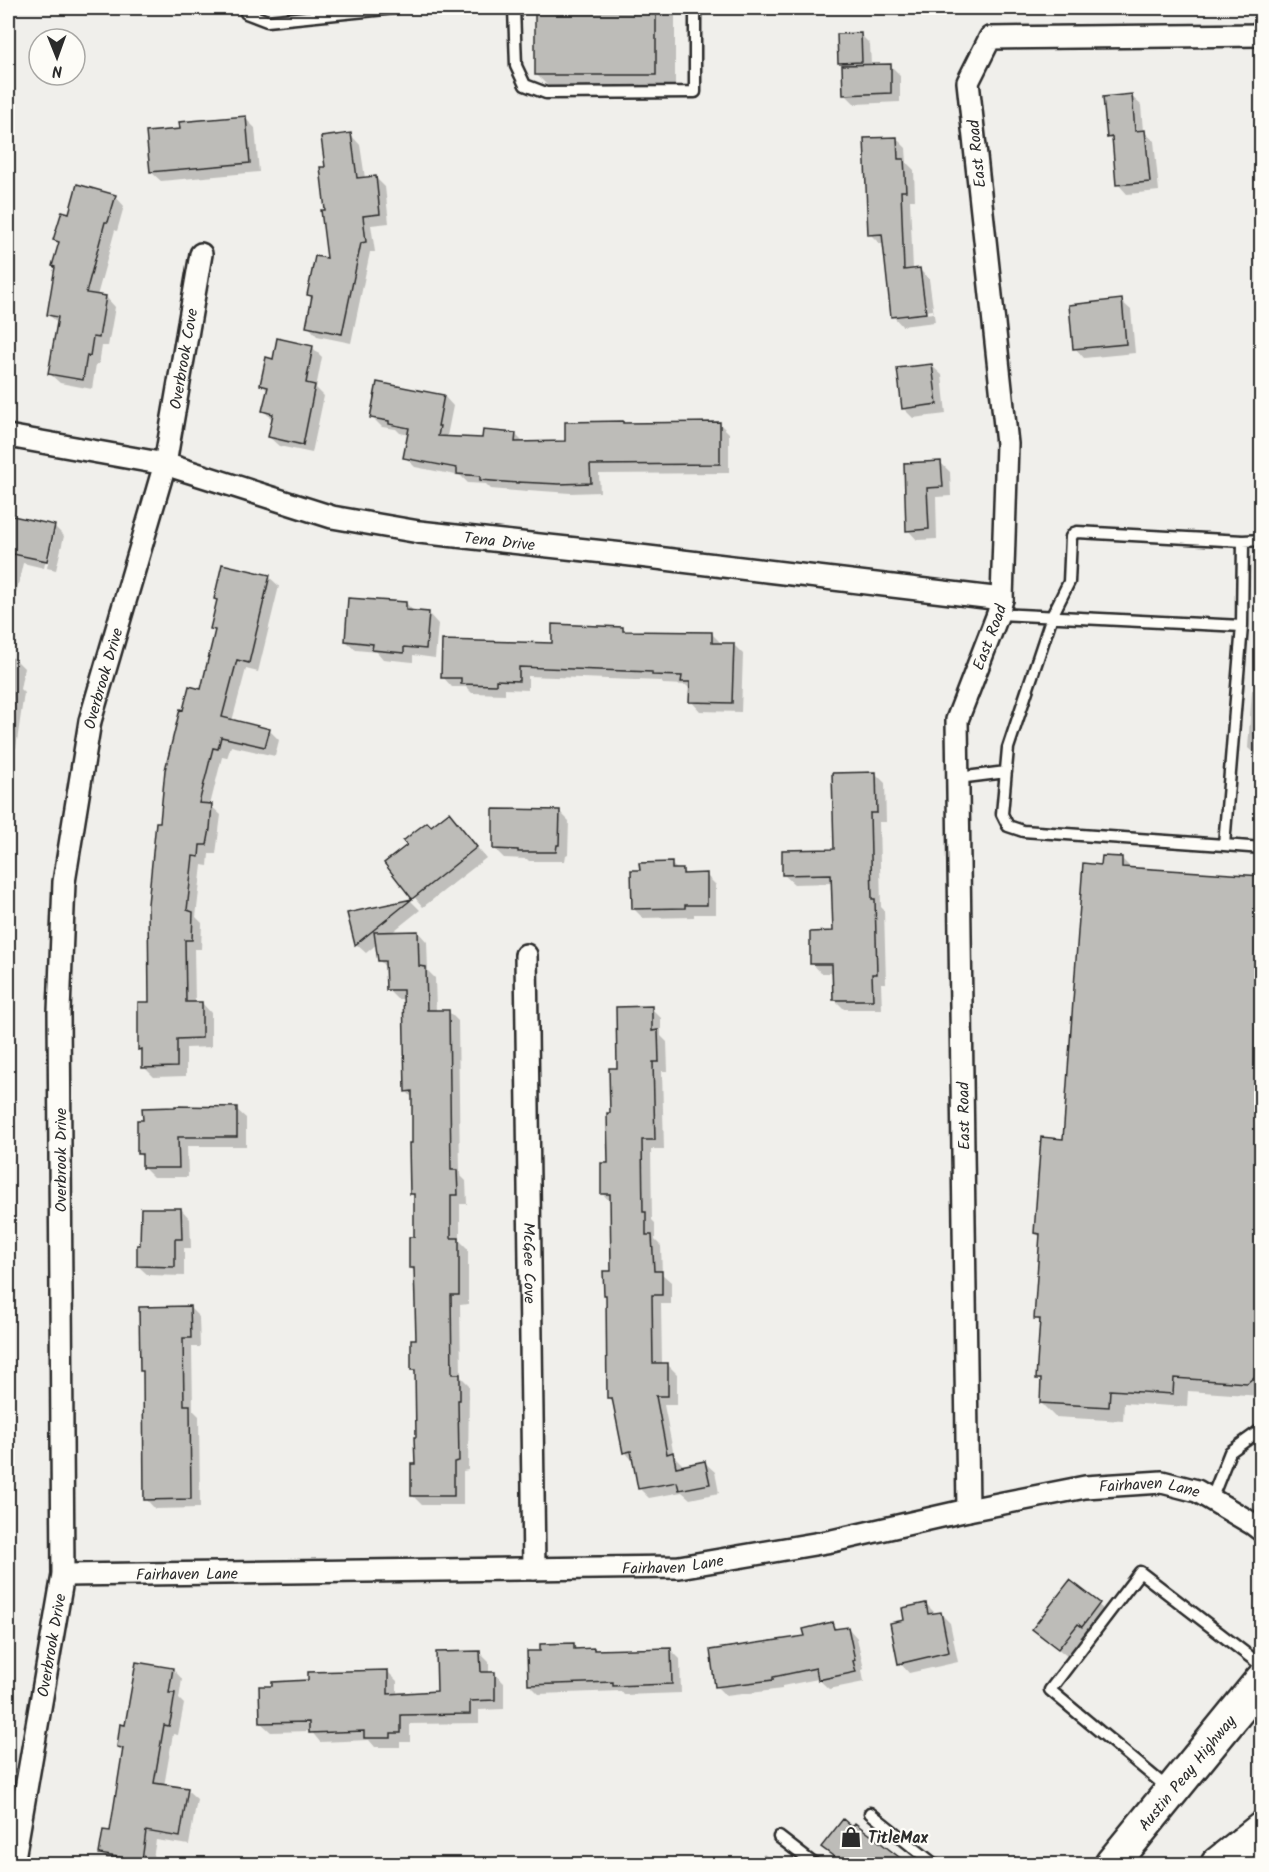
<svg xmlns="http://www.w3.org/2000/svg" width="1269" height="1872" font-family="Kalam,sans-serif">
	<rect width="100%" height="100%" fill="#f0efeb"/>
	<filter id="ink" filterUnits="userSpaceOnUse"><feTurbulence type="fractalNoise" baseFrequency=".0167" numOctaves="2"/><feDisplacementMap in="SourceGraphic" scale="12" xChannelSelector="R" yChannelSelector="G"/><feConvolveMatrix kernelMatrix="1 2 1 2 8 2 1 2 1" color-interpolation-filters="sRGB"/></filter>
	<g filter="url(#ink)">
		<path fill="#0003" fill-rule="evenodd" d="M 536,8 L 675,8 L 675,93 L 556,94 L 537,75 Z
			M 860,34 L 870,44 L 871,66 L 890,65 L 900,75 L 900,102 L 855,104 L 845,94 L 844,67 L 839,62 Z
			M 1131,96 L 1141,105 L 1143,131 L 1154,141 L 1159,191 L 1127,194 L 1118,184 L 1114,143 L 1108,137 Z
			M 245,118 L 255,128 L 259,172 L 161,181 L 151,172 L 181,130 Z
			M 351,135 L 360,145 L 365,178 L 375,177 L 385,187 L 389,223 L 371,225 L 375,252 L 370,252 L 351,343 L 317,336 L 308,326 L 313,300 L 308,295 L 329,260 L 327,168 Z
			M 896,138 L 906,148 L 907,163 L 914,170 L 915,200 L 910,200 L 913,270 L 919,269 L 929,279 L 935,322 L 902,326 L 893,316 L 884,244 L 880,244 L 870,234 ZM 933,310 L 933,313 L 899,317 L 899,314 Z
			M 115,196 L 124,206 L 117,231 L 115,230 L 97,296 L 106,297 L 115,307 L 108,346 L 102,346 L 99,364 L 96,364 L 92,389 L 60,383 L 50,374 L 59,324 L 49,315 L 60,245 L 55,240 L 70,214 Z
			M 1121,301 L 1131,310 L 1135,353 L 1084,358 L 1075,348 Z
			M 8,322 L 9,323 L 8,366 Z
			M 312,347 L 322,357 L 316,388 L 324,396 L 312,453 L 279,446 L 269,437 L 273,420 L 264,411 L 268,391 L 262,385 L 274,361 Z
			M 932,366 L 942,375 L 946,414 L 913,418 L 903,408 Z
			M 444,396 L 453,406 L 447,436 L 449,438 L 483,440 L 515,434 L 524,443 L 566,442 L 622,422 L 625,425 L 719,423 L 729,433 L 729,473 L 599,474 L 600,492 L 570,493 L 528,490 L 527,492 L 491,489 L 486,484 L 468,483 L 461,476 L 415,467 L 405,457 L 409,435 L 400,433 L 396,429 L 382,427 L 372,417 Z
			M 941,463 L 950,472 L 951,496 L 936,497 L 937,539 L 917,540 L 908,530 L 906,464 Z
			M 8,516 L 54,526 L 64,536 L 56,570 L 47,568 L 55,531 L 52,531 L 44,568 L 23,563 L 13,607 L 8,606 Z
			M 269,577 L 279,586 L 258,672 L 246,669 L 232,721 L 269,730 L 279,740 L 275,756 L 231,746 L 227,758 L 222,757 L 210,805 L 221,815 L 216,854 L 209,854 L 208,866 L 202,865 L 196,917 L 202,923 L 201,949 L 194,949 L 195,1003 L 202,1003 L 211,1013 L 211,1047 L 186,1048 L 186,1076 L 154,1077 L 144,1067 L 144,1054 L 139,1049 L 150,1003 L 161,824 L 184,712 L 202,691 L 216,633 L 212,629 L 218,601 L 215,598 Z
			M 406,603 L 415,613 L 429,614 L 438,624 L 435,658 L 413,655 L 413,662 L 383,659 L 377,652 L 356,650 L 346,641 Z
			M 623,628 L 627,632 L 712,634 L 722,644 L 734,645 L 743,654 L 741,712 L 700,711 L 691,701 L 691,690 L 686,685 L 663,684 L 661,681 L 528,676 L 528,690 L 505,689 L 505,694 L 472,693 L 466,687 L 452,687 L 443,677 L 553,644 Z
			M 8,657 L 14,658 L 24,668 L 20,689 L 24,693 L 16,748 L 8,747 Z
			M 1252,690 L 1262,691 L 1262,761 L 1248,748 Z
			M 875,773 L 885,783 L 886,822 L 879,822 L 881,907 L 884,910 L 886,983 L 881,983 L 882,1009 L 844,1009 L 835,1000 L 834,973 L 821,973 L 812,963 L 835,932 L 833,883 L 794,884 L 784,875 L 835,850 Z
			M 559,811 L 569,821 L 568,854 L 566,855 L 565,861 L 529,861 L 527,859 L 504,858 L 495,849 Z
			M 449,814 L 486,858 L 423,907 L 386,864 Z
			M 1122,859 L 1132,869 L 1262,878 L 1262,1396 L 1188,1391 L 1187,1407 L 1124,1403 L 1123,1421 L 1055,1417 L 1041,1403 L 1043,1383 L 1037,1378 L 1041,1323 L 1036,1318 L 1041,1238 L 1036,1233 L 1065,1140 L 1103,866 Z
			M 671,864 L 678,870 L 682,870 L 688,876 L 706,875 L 716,885 L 716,914 L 694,914 L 694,917 L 643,918 L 633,908 Z
			M 411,901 L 420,910 L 391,933 L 418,932 L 427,942 L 428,971 L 435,978 L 436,1011 L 448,1011 L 458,1021 L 460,1175 L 466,1181 L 467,1204 L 460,1204 L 460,1241 L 468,1249 L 468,1304 L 460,1305 L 461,1377 L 469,1385 L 468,1470 L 463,1471 L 463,1505 L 422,1505 L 413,1496 L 417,1439 L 416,1373 L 413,1369 L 417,1340 L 416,1273 L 411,1268 L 416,1238 L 416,1198 L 412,1194 L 414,1144 L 413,1098 L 406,1091 L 404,999 L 397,999 L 387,989 L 386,968 L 380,961 L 377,944 L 366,953 L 356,944 L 349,915 Z
			M 651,1008 L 661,1018 L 661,1036 L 667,1042 L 668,1071 L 662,1071 L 664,1149 L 651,1149 L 652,1220 L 655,1223 L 655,1240 L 661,1246 L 662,1274 L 671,1282 L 671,1304 L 661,1304 L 662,1364 L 667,1364 L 677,1374 L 677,1405 L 664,1405 L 674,1456 L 682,1464 L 683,1467 L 705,1463 L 715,1472 L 719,1493 L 690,1499 L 682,1492 L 649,1498 L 640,1489 L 634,1462 L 625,1452 L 615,1405 L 608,1397 L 607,1297 L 605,1295 L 612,1273 L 611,1203 L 603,1194 L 610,1165 L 612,1114 L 619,1069 Z
			M 236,1109 L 246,1118 L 246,1146 L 187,1146 L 188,1177 L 153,1177 L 144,1168 L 144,1159 L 139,1154 L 144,1121 Z
			M 181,1209 L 190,1219 L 191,1248 L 184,1248 L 184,1276 L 148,1275 L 138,1266 L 142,1247 Z
			M 189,1307 L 199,1317 L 200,1347 L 192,1347 L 193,1410 L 199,1416 L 200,1508 L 155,1509 L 146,1499 L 145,1374 L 141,1370 Z
			M 1071,1582 L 1109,1614 L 1088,1632 L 1068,1657 L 1034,1629 Z
			M 926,1604 L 936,1614 L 940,1613 L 950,1623 L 958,1662 L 909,1673 L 900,1663 L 906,1621 Z
			M 832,1624 L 838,1630 L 848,1628 L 857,1638 L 864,1669 L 862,1670 L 864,1682 L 829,1689 L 818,1679 L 782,1686 L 782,1689 L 726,1696 L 717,1687 Z
			M 573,1644 L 579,1651 L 595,1652 L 670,1649 L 680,1659 L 681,1693 L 624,1695 L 621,1691 L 539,1694 L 530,1685 L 542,1652 Z
			M 479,1652 L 489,1662 L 489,1673 L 494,1673 L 504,1683 L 504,1709 L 479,1710 L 479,1723 L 410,1724 L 410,1742 L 400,1742 L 400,1747 L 375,1747 L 369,1740 L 320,1742 L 311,1731 L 271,1732 L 261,1723 L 274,1687 L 387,1671 L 397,1681 L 397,1695 L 438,1692 Z
			M 173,1669 L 182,1679 L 179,1699 L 184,1704 L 178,1735 L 173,1734 L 164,1786 L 187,1790 L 197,1799 L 189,1845 L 156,1840 L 152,1864 L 108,1864 L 109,1861 L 101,1854 L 111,1833 L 124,1753 L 118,1747 L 126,1727 Z
			M 855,1825 L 905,1864 L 842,1864 L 823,1847 Z
			M 764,1854 L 777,1864 L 755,1864 Z"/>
		<path fill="#bdbcb8" stroke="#2b2b2b" stroke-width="1.5" d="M 535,8 L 656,8 L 656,75 L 535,75 Z
			M 861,33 L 862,62 L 838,63 L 837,34 Z
			M 891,64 L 891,93 L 843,95 L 842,65 Z
			M 1132,94 L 1135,131 L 1145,130 L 1150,182 L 1116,185 L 1112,137 L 1107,138 L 1103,97 Z
			M 246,116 L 250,163 L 150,172 L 146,132 L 180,129 L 179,122 Z
			M 351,133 L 357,178 L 376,176 L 380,214 L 363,216 L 366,242 L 361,243 L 342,334 L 306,327 L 312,296 L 307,295 L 315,256 L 327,258 L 321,210 L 325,210 L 320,167 L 325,167 L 321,137 Z
			M 897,137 L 898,159 L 904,159 L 906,191 L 901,191 L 904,270 L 920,268 L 926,313 L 891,317 L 882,234 L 868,235 L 864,138 Z
			M 77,184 L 116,195 L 108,222 L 105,222 L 86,293 L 106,296 L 99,338 L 93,337 L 90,356 L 87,355 L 83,380 L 48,374 L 58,317 L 47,315 L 55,267 L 52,266 L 59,242 L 53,240 L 62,211 L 69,213 Z
			M 1122,299 L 1126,344 L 1073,349 L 1069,305 Z
			M 277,338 L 313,346 L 306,383 L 315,385 L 303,445 L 268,437 L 273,414 L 262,411 L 268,387 L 260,385 L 266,357 L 273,359 Z
			M 932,364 L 937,404 L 902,409 L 897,368 Z
			M 377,382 L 444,395 L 438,426 L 440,426 L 438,436 L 482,438 L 483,430 L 516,433 L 515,442 L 565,441 L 565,422 L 623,421 L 623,423 L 720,422 L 720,464 L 590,465 L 591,483 L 559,484 L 518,482 L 518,483 L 480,480 L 480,476 L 457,474 L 457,468 L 403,458 L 409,428 L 389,424 L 389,421 L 370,418 Z
			M 941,461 L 943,487 L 927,488 L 929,529 L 906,531 L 904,463 Z
			M 8,515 L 55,525 L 47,561 L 8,553 Z
			M 222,564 L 270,575 L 249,663 L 237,660 L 222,717 L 270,729 L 265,747 L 221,737 L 218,749 L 213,748 L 199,803 L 212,804 L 210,829 L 207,845 L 200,845 L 199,857 L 193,856 L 187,910 L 193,912 L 192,940 L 185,940 L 186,1002 L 202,1002 L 202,1038 L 177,1039 L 177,1067 L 142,1068 L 142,1049 L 138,1050 L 138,1002 L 149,1002 L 148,904 L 156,822 L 160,822 L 165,770 L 180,709 L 183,710 L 189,686 L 201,689 L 215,630 L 210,629 L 217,600 L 214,599 Z
			M 348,598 L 406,602 L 406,610 L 429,612 L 426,649 L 404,647 L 404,653 L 372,650 L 373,644 L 345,641 Z
			M 552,624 L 623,627 L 623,631 L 712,632 L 712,643 L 734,643 L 732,703 L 689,702 L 690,682 L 681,682 L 682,676 L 652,675 L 652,672 L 519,667 L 519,681 L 496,680 L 496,685 L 461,684 L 461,678 L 441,678 L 442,640 L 552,643 Z
			M 876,772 L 877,813 L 870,813 L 872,899 L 875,899 L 877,974 L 872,974 L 873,1000 L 833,1000 L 832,964 L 810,964 L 810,932 L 833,931 L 831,874 L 782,875 L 782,850 L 834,849 L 832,773 Z
			M 493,809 L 560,810 L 559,845 L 557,845 L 556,852 L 518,852 L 518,850 L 493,849 Z
			M 449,812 L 477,847 L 412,899 L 384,863 L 407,845 L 403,841 L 415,831 L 427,822 L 431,826 Z
			M 1102,856 L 1122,857 L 1122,867 L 1262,876 L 1262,1339 L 1259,1373 L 1247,1383 L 1174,1378 L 1173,1394 L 1110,1390 L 1109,1407 L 1040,1403 L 1041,1379 L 1036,1379 L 1040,1319 L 1034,1319 L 1040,1234 L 1034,1233 L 1041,1137 L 1063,1139 L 1083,863 L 1101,865 Z
			M 672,862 L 672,869 L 683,869 L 683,874 L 707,873 L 707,905 L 685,905 L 685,908 L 632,909 L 631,870 L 640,870 L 639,863 Z
			M 412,899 L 355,945 L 347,913 Z
			M 418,931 L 419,966 L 426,967 L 427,1010 L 449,1010 L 451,1170 L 457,1170 L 458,1195 L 451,1195 L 451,1238 L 459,1238 L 459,1295 L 451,1295 L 452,1374 L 460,1374 L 460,1400 L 458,1400 L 459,1461 L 454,1462 L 454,1496 L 411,1496 L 411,1464 L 415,1464 L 414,1437 L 416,1437 L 415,1370 L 411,1370 L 411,1339 L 416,1339 L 414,1268 L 409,1268 L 409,1237 L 414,1237 L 414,1194 L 410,1194 L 409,1143 L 412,1143 L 412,1091 L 405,1092 L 403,990 L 386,990 L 385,961 L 378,961 L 374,932 Z
			M 652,1006 L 652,1031 L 658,1030 L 659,1062 L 653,1062 L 655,1140 L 642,1140 L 643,1212 L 646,1212 L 646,1235 L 652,1235 L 654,1271 L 662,1271 L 662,1295 L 652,1295 L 653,1363 L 668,1363 L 668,1396 L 656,1396 L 667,1454 L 673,1452 L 676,1467 L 705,1461 L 710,1484 L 679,1490 L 677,1482 L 638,1489 L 631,1451 L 623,1453 L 612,1398 L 607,1398 L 606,1295 L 604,1295 L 603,1271 L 611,1271 L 610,1194 L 601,1194 L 601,1163 L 608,1163 L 607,1113 L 610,1113 L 609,1068 L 617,1068 L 616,1007 Z
			M 175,1106 L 237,1107 L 237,1137 L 178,1137 L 179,1168 L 142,1168 L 142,1154 L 137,1154 L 137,1120 L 143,1120 L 142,1108 L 175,1107 Z
			M 141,1208 L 181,1208 L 182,1239 L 175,1239 L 175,1267 L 137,1266 L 137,1245 L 140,1245 Z
			M 190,1306 L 191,1338 L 183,1338 L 184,1405 L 190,1405 L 191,1499 L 144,1500 L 143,1371 L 140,1371 L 139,1307 Z
			M 1070,1580 L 1100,1603 L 1082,1627 L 1078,1624 L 1058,1649 L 1032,1629 Z
			M 926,1603 L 928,1614 L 941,1612 L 949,1652 L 898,1664 L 890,1623 L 904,1620 L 902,1608 Z
			M 832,1622 L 834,1629 L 848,1627 L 855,1660 L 853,1661 L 856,1672 L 818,1680 L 816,1668 L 773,1677 L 773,1680 L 715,1687 L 710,1650 L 805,1636 L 803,1629 Z
			M 574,1643 L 574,1649 L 594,1648 L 594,1650 L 671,1648 L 672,1684 L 613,1686 L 613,1682 L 528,1685 L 527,1651 L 540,1651 L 540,1644 Z
			M 480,1651 L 481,1672 L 495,1672 L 495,1700 L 470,1701 L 470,1714 L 401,1715 L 401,1733 L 391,1733 L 391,1738 L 364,1738 L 364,1731 L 309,1733 L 309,1722 L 260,1723 L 259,1686 L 272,1686 L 272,1682 L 308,1680 L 308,1672 L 388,1670 L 388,1694 L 437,1691 L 436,1652 Z
			M 136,1662 L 173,1668 L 169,1693 L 175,1693 L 171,1718 L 169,1726 L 164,1725 L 154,1783 L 188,1788 L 180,1837 L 146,1831 L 142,1861 L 99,1854 L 103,1830 L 110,1831 L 123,1748 L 117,1747 L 120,1724 L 125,1725 Z
			M 843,1819 L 852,1827 L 855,1823 L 908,1864 L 844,1864 L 821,1847 Z"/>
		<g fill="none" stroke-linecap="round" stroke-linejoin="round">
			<defs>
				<path id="lane" d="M 244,8 L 246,13 L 267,21 L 395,8
					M 514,8 L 516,66 L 525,85 L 546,93 L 695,92 L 695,8
					M 1077,532 L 1243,541 L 1242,626 L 1224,845 L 1023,831 L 1008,826 L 1002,814 L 1008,748 L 1052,616 L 1069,582 L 1071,537 L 1074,533 Z
					M 1243,541 L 1262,540
					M 998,614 L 1242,626
					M 958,778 L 1006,772
					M 1224,845 L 1262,848
					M 1211,1500 L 1230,1452 L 1262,1429
					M 1170,1790 L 1050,1690 L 1140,1572 L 1262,1666
					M 870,1813 L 934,1864
					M 779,1837 L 814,1864"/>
				<g id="street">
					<path id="s1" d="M 8,436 L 165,464 L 332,517 L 419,532 L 623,554 L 1002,599"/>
					<path id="s2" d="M 526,955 L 534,1569"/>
					<path id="s3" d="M 968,1510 L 957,720 L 998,614 L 1002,599 L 1007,444 L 968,82 L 990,38 L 1262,35"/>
					<path id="s4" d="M 63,1575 L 679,1567 L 832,1541 L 968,1510 L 1085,1487 L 1162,1482 L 1197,1491 L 1253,1524 L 1262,1531"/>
					<path id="s5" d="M 13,1864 L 63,1575 L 59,1012 L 64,882 L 90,721 L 165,464 L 201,254"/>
				</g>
				<g id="primary">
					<path id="s6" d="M 1112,1864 L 1262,1680"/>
					<path d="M 1218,1864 L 1262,1829"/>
				</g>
			</defs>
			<use href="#lane" stroke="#2b2b2b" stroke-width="15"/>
			<use href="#street" stroke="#2b2b2b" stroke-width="26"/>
			<use href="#primary" stroke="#2b2b2b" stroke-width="38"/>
			<use href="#lane" stroke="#fdfcf7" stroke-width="10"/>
			<use href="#street" stroke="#fdfcf7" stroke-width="21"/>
			<use href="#primary" stroke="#fdfcf7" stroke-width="33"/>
		</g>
	</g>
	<defs>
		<symbol id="shop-bare" viewBox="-9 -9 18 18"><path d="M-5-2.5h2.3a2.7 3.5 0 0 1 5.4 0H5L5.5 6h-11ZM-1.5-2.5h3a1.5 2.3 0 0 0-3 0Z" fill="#2b2b2b" stroke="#fdfcf7" stroke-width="2.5" paint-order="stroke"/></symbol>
	</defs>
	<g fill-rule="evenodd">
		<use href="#shop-bare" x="836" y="1822" width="30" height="30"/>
	</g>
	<g text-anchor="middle" stroke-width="4.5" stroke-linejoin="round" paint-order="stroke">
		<g font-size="16" fill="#2b2b2b" stroke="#fdfcf7">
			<text transform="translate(976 154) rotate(-96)" y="6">East Road</text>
			<text dy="6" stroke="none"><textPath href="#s5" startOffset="1524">Overbrook Cove</textPath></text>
			<text dy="6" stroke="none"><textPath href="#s1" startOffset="504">Tena Drive</textPath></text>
			<text dy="6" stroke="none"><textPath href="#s3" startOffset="879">East Road</textPath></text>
			<text dy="6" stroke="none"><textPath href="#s5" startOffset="1194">Overbrook Drive</textPath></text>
			<text transform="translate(963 1116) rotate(-91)" y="6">East Road</text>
			<text transform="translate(60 1160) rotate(-90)" y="6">Overbrook Drive</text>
			<text dy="6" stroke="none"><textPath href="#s2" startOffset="308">McGee Cove</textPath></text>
			<text dy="6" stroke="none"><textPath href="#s4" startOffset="1095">Fairhaven Lane</textPath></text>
			<text dy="6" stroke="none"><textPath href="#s4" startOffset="610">Fairhaven Lane</textPath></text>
			<text dy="6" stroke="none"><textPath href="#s4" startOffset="124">Fairhaven Lane</textPath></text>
			<text dy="6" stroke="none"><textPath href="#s5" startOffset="222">Overbrook Drive</textPath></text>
			<text dy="6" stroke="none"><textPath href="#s6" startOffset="118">Austin Peay Highway</textPath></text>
		</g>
		<g font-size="16" font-weight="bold" fill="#2b2b2b" stroke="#fdfcf7" text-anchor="start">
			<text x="868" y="1843">TitleMax</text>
		</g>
	</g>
	<rect width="1269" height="1872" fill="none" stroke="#fdfcf7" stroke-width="30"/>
	<rect x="15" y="15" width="1239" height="1842" fill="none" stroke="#2b2b2b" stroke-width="2" filter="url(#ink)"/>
	<g transform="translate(57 57) rotate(179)"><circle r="28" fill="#fdfcf7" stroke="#a9a8a5" stroke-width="1.5"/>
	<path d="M0-4.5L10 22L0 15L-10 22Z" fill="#2b2b2b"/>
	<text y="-9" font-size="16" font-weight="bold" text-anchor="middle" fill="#2b2b2b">N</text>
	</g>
</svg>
